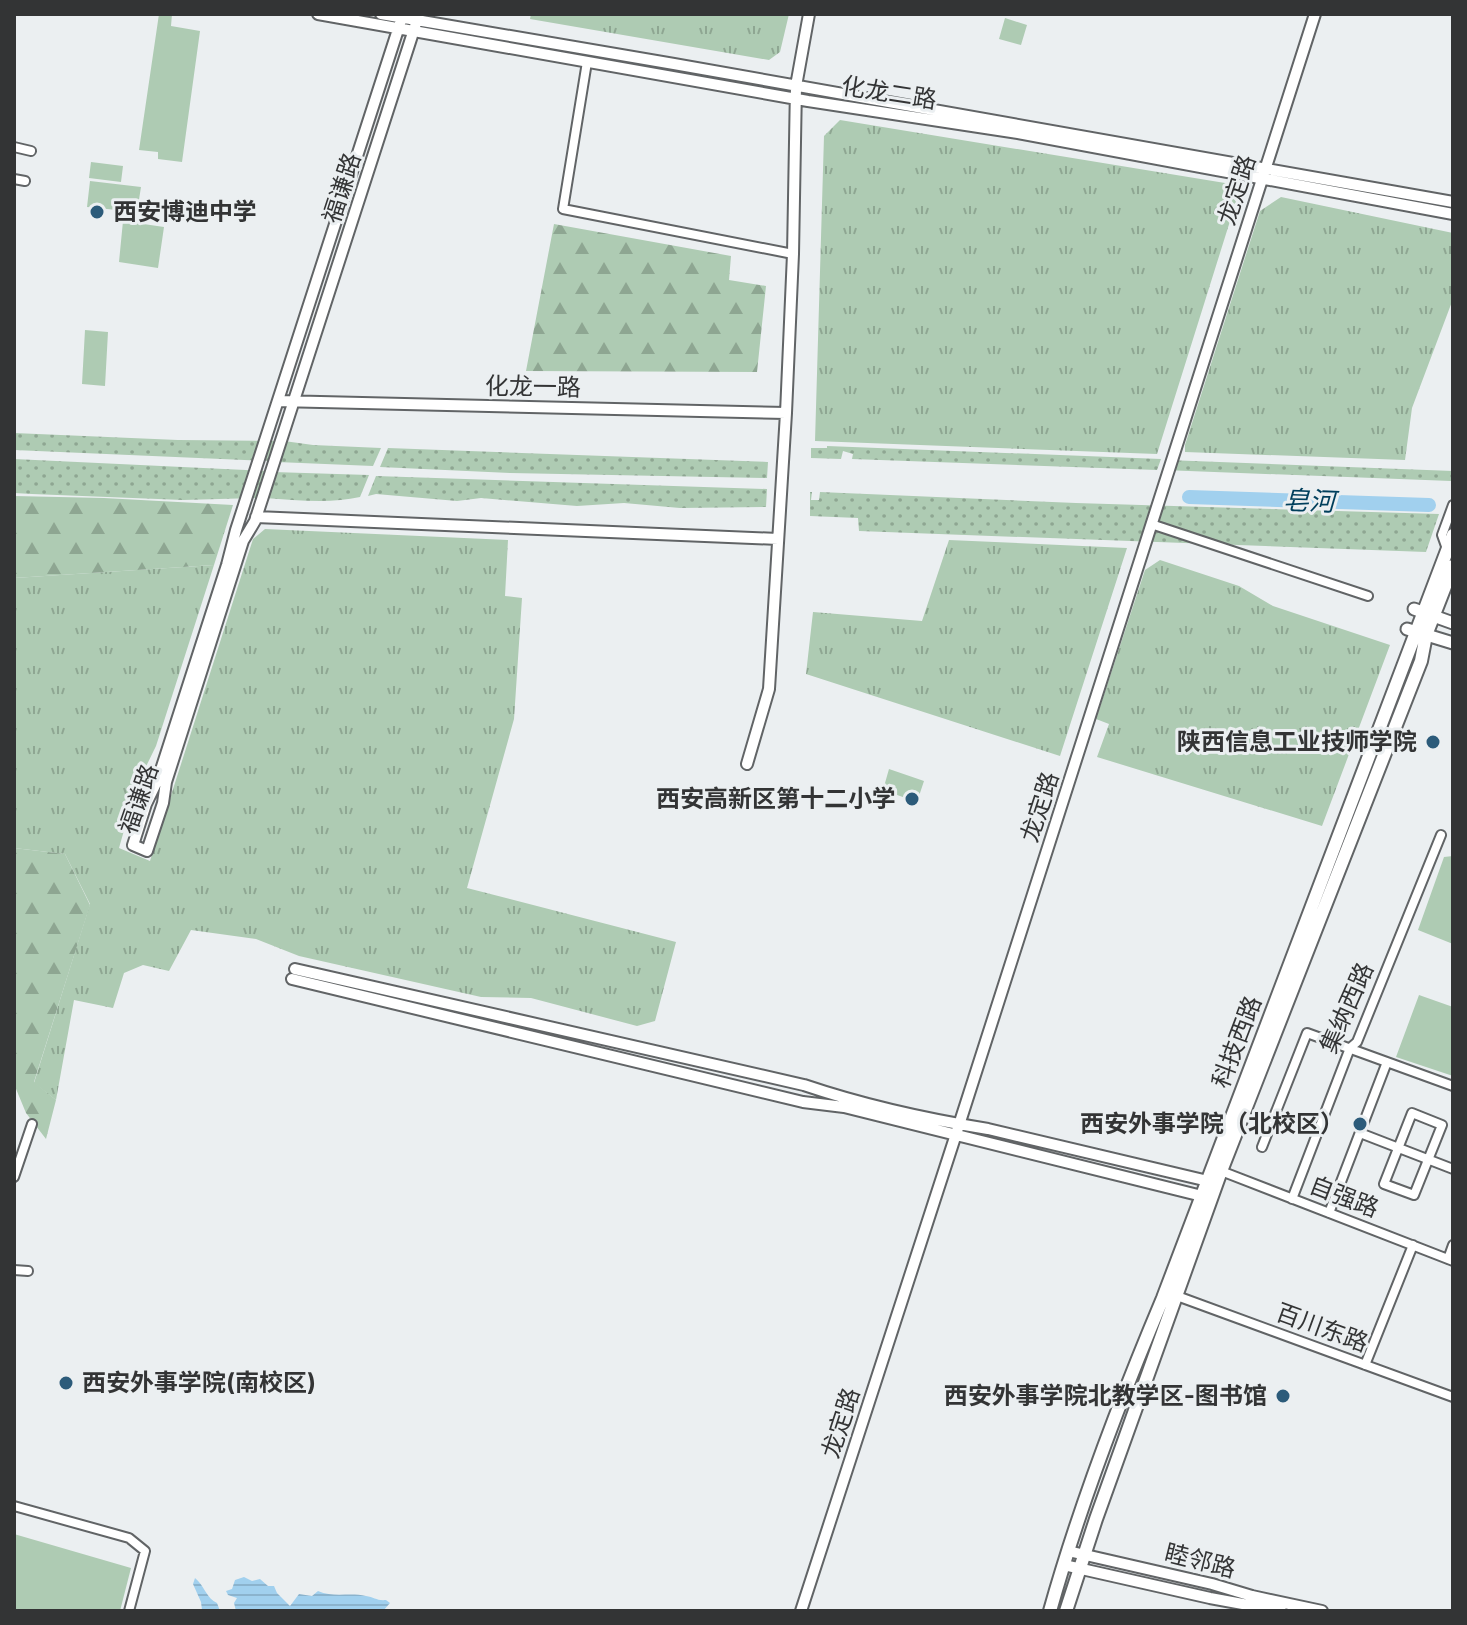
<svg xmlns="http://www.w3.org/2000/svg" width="1467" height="1625" font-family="Inter,'Noto Sans SC',sans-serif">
	<defs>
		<pattern id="grass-tufts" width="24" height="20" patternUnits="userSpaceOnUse" patternTransform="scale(2)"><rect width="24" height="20" fill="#aecbb3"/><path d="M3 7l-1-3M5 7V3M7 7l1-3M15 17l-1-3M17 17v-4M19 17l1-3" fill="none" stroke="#8ea692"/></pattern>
		<pattern id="forest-firs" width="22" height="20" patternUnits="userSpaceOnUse" patternTransform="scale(2)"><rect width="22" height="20" fill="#aecbb3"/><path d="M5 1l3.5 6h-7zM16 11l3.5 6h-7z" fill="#8ea692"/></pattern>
		<pattern id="park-dots" width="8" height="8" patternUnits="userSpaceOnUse" patternTransform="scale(2)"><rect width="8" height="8" fill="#aecbb3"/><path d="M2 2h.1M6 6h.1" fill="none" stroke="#8ea692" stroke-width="1.8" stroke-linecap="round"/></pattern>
		<pattern id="water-rules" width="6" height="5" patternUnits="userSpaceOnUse" patternTransform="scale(2)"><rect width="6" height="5" fill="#a1d0ee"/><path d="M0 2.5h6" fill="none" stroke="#8bb3cd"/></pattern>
	</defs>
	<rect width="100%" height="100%" fill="#ebeff1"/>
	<path fill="url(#grass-tufts)" d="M 531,14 L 789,14 L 780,52 L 769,60 L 530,19 Z
		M 840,120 L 1225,183 L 1236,202 L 1157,454 L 815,441 L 824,136 Z
		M 1281,197 L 1453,233 L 1453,299 L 1412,408 L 1405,460 L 1185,452 L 1185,445 L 1260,211 Z
		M 265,529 L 508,540 L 505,596 L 522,598 L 514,719 L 467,888 L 676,942 L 655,1021 L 637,1026 L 531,998 L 481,997 L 299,956 L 256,939 L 191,930 L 169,971 L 143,965 L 124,973 L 113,1008 L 74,1000 L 56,1100 L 34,1083 L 90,904 L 65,854 L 14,848 L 14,578 L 214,565 L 156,746 L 137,785 L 119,848 L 150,861 L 253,539 Z
		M 949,540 L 1127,548 L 1060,756 L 806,674 L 813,612 L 922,621 Z
		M 1160,560 L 1239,586 L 1273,606 L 1390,645 L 1322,826 L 1097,757 L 1109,724 L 1096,719 L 1145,570 Z"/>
	<path fill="url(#forest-firs)" d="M 554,224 L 731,256 L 729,280 L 766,286 L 757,372 L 526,371 Z
		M 14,496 L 104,498 L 233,505 L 214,565 L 14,578 Z
		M 14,848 L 65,854 L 90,905 L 34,1082 L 56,1100 L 46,1139 L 26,1113 L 14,1084 Z"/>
	<path fill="url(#park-dots)" d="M 14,433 L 178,440 L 277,441 L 270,461 L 14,450 Z
		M 284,441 L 313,445 L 381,448 L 373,466 L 277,462 Z
		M 827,446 L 1161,459 L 1157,470 L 852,459 L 853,454 L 843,451 L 841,459 L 811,458 L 811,448 L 827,448 Z
		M 388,448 L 768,462 L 767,478 L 510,473 L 380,467 Z
		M 14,459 L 267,471 L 258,498 L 183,500 L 32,494 L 14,493 Z
		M 1167,460 L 1453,471 L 1451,481 L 1163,470 Z
		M 273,472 L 369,475 L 360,497 C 330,504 296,500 265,498 Z
		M 376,476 L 767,489 L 766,507 L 680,508 L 624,503 L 577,506 L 481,498 L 457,501 L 376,494 L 368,496 Z
		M 810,492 L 812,492 L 811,500 L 819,500 L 820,492 L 1076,503 L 1439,514 L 1426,552 L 859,531 L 858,518 L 810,516 Z"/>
	<path fill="#aecbb3" d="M 159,14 L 172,14 L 171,26 L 200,31 L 182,162 L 158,159 L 158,152 L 139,150 Z
		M 1005,18 L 1027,25 L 1021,45 L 999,39 Z
		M 91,162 L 123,166 L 121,182 L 89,178 Z
		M 90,181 L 141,187 L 137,212 L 87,207 Z
		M 123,221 L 164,227 L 158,268 L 119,262 Z
		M 85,330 L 108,332 L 105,386 L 82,384 Z
		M 889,769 L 924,781 L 917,802 L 883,790 Z
		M 1453,856 L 1453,944 L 1418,930 L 1444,857 Z
		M 1419,995 L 1453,1007 L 1453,1076 L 1396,1057 Z
		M 14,1534 L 131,1568 L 120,1611 L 14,1611 Z"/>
	<path fill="url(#water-rules)" d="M 244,1577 L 252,1581 L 260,1579 L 268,1586 L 274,1586 L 277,1593 L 290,1606 L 299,1594 L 312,1596 L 318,1591 C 334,1598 350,1592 366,1596 C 374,1597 377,1601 386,1600 L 390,1603 L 383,1611 L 236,1611 L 234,1603 L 237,1598 L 228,1595 L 226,1591 L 232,1589 L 235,1580 Z
		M 195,1578 C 204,1585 207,1599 217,1603 L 220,1611 L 202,1610 L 201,1602 L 193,1584 Z"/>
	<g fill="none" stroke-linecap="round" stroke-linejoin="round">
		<path stroke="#a1d0ee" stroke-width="14" d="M 1189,497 L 1429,505"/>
		<defs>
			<path id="minor" d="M 587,62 L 563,209 L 793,254
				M 14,147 L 31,151
				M 14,179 L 25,181
				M 1151,524 L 1368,596
				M 1447,549 L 1442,535 L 1453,505
				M 1412,1113 L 1442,1125 L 1414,1195 L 1384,1184 Z
				M 1360,1133 L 1453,1169
				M 1262,1147 L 1307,1033 L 1453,1086
				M 1221,1171 L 1453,1261
				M 14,1177 L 32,1124
				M 1292,1199 L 1350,1048 L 1357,1042 L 1441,835
				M 1329,1213 L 1387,1062
				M 1448,1259 L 1453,1245
				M 14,1270 L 28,1271
				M 1177,1296 L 1453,1397
				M 1365,1365 L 1413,1245
				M 14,1506 L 129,1538 L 145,1551 L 129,1611"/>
			<path id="tertiary" d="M 318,14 L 808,101 L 1018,133 L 1453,214
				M 381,14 L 674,64 L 1453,202
				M 403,14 L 236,530 L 227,565 L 158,779 L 146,804 L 133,845 L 147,851 L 163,803 L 166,782 L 243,541 L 255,521 L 419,14
				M 278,401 L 786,413
				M 256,517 L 778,539
				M 747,764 L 769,689 L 786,413 L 793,254 L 796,86 L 809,14
				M 295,969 L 804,1085 C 863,1105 926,1119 988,1129 L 1208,1181
				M 292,979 L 803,1102 L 844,1107 L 1202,1196
				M 1068,1551 L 1212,1584 L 1252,1596 L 1322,1611
				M 1064,1565 L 1210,1598 L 1281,1611
				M 801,1611 L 959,1125 L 1315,14"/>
			<path id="secondary" d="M 1414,609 L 1453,623
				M 1407,629 L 1453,643"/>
			<path id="primary" d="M 1050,1611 C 1080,1504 1120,1400 1163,1298 L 1453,535
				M 1066,1611 L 1096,1519 L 1221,1171 L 1421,661 L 1426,635 L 1453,566"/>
		</defs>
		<use href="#minor" stroke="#616466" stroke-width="12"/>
		<use href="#tertiary" stroke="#616466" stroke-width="14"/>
		<use href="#secondary" stroke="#616466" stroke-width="15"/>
		<use href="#primary" stroke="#616466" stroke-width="16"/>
		<use href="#minor" stroke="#fff" stroke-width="8"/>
		<use href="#tertiary" stroke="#fff" stroke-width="10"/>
		<use href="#secondary" stroke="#fff" stroke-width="11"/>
		<use href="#primary" stroke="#fff" stroke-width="12"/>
	</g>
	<g fill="#2c5b7a" stroke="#ebeff1" stroke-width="3">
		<circle cx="97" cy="212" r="8"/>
		<circle cx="1433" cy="742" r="8"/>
		<circle cx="912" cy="799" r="8"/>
		<circle cx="1360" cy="1124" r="8"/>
		<circle cx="66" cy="1383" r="8"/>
		<circle cx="1283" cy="1396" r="8"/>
	</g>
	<g text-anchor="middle" stroke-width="6" stroke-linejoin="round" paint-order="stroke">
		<g font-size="24" fill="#333435" stroke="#ebeff1">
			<text transform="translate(889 93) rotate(9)" y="8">化龙二路</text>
			<text transform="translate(342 188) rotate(-72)" y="8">福谦路</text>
			<text transform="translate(1237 190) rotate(-72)" y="8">龙定路</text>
			<text transform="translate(533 387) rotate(1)" y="8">化龙一路</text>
			<text transform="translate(139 799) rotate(-71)" y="8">福谦路</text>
			<text transform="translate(1040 807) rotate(-72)" y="8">龙定路</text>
			<text transform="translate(1347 1008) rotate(-66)" y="8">集纳西路</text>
			<text transform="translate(1237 1042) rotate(-69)" y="8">科技西路</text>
			<text transform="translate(1344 1197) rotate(21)" y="8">自强路</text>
			<text transform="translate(1322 1328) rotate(20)" y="8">百川东路</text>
			<text transform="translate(841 1423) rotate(-72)" y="8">龙定路</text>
			<text transform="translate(1200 1561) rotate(14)" y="8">睦邻路</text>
		</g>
		<g font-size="24" font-weight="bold" fill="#333435" stroke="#ebeff1" text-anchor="end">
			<text x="113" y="220" text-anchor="start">西安博迪中学</text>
			<text x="1417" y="750">陕西信息工业技师学院</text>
			<text x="896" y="807">西安高新区第十二小学</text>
			<text x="1344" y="1132">西安外事学院（北校区）</text>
			<text x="82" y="1391" text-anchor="start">西安外事学院(南校区)</text>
			<text x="1267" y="1404">西安外事学院北教学区-图书馆</text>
		</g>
		<g font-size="26" font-style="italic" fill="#003f5c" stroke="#ebeff1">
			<text transform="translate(1309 501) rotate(2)" y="9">皂河</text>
		</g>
	</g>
	<rect width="1467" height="1625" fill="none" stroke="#333435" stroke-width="32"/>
</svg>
